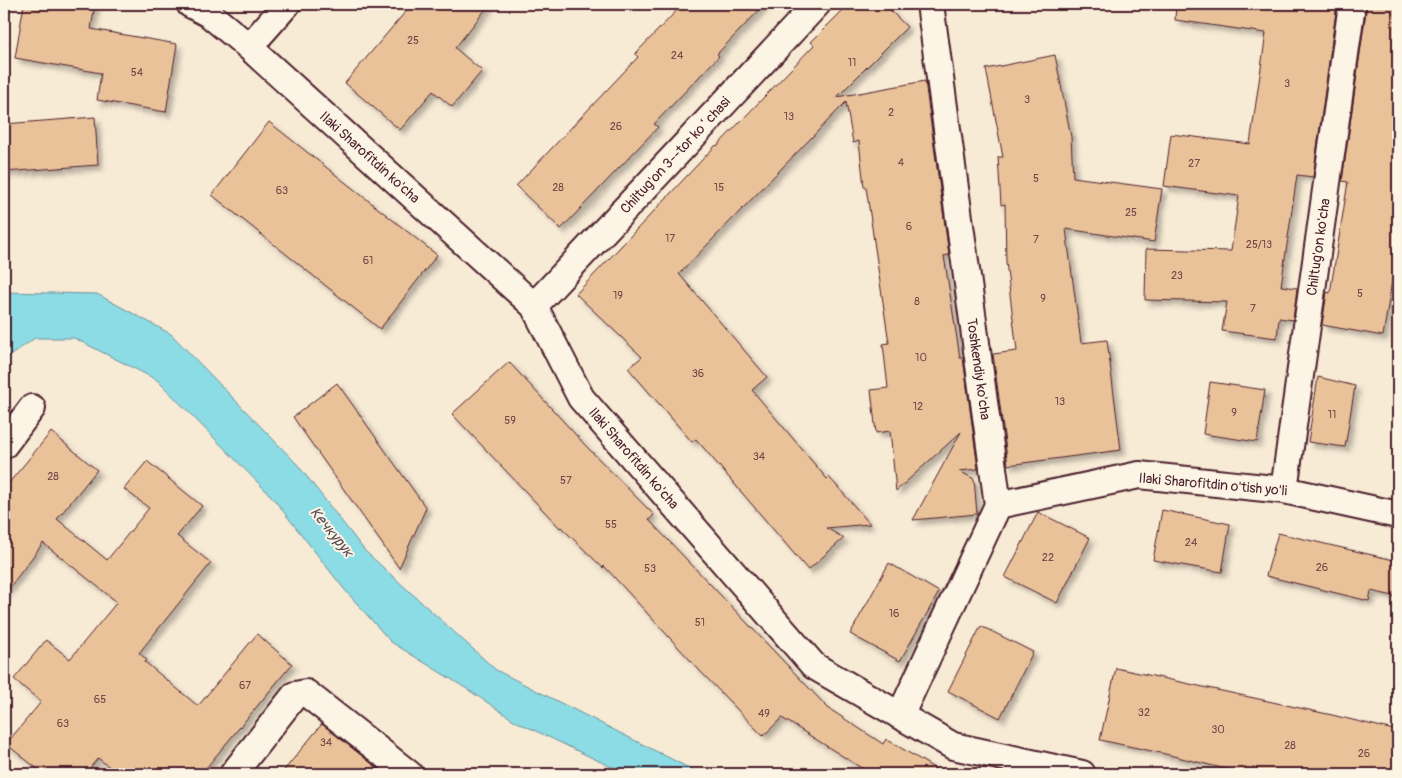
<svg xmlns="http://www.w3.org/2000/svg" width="1402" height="778" font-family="Pangolin,sans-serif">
	<defs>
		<filter id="shadow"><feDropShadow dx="4.5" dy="4.5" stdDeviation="2.5" flood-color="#0004"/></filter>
	</defs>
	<rect width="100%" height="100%" fill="#f8ebd6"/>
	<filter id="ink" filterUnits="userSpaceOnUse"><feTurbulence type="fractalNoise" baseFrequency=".02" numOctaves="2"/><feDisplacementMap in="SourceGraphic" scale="10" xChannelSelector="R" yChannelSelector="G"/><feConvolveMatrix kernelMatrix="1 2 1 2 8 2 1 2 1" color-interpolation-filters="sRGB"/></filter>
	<g filter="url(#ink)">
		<path fill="#8bdce4" stroke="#71909a" d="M 4,292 L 97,294 L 171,334 L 297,464 L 365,551 L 496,670 L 701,774 L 626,774 L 515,721 L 467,689 L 391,642 L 344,589 L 272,497 L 157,380 L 74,338 L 35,338 L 4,360 Z"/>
		<path fill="#eac29a" stroke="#4a1f2b" filter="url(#shadow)" d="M 24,4 L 95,4 L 91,29 L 177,44 L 166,112 L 97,100 L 101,73 L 15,58 Z
			M 412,4 L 490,4 L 455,48 L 482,71 L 452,107 L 433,91 L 400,130 L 345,83 Z
			M 683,4 L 765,4 L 717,54 L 719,56 L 654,124 L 658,127 L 561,229 L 516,186 L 638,57 L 635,54 Z
			M 849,4 L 884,4 L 907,27 L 837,97 L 925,81 L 949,255 L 944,256 L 960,358 L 963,358 L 978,469 L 959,471 L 974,479 L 977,514 L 913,520 L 961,432 L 896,491 L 890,431 L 876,433 L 871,390 L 888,388 L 883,344 L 889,343 L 866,187 L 864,187 L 859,141 L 853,143 L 846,102 L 679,274 L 767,377 L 752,390 L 827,479 L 829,477 L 870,524 L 826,528 L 844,538 L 808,570 L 696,439 L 692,442 L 628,368 L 642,357 L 576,294 L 716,145 L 717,146 L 814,45 L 811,42 Z
			M 1176,4 L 1337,4 L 1313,177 L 1297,175 L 1281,286 L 1297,288 L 1293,320 L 1279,318 L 1277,338 L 1222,331 L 1227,302 L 1145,300 L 1146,249 L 1231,251 L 1239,196 L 1164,186 L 1171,134 L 1250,144 L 1266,33 L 1175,20 Z
			M 1367,4 L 1398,4 L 1398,244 L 1383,336 L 1322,325 L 1327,292 L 1330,293 L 1348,182 L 1342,181 Z
			M 1055,55 L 1071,137 L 1073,177 L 1162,189 L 1154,242 L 1066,229 L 1081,343 L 1107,340 L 1121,450 L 1008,465 L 993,354 L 1017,351 L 1006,262 L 1005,204 L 1001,205 L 998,157 L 1003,157 L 986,69 Z
			M 95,117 L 98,165 L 4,172 L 4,124 Z
			M 269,122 L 437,255 L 380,329 L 212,195 Z
			M 509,362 L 585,445 L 654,515 L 649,520 L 828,708 L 883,744 L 886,739 L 944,774 L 871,774 L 782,718 L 763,736 L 701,672 L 604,566 L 603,568 L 561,527 L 560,528 L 452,414 Z
			M 1318,377 L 1355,386 L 1345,447 L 1308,442 Z
			M 1210,382 L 1265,390 L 1257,442 L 1203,434 Z
			M 337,383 L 426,508 L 399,568 L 293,417 Z
			M 51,432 L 97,470 L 57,519 L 107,560 L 149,508 L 124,489 L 147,461 L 202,506 L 177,536 L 211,563 L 139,653 L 147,660 L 145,662 L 198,706 L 257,634 L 292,664 L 201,774 L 118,774 L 98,758 L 85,774 L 44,774 L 6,744 L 41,702 L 14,679 L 46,640 L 70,659 L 117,602 L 43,543 L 4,595 L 4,489 Z
			M 1162,510 L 1230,524 L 1222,572 L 1153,560 Z
			M 1038,512 L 1090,538 L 1057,603 L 1005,577 Z
			M 1278,533 L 1398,561 L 1398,597 L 1371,591 L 1369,601 L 1266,576 Z
			M 889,563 L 939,592 L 900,661 L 850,634 Z
			M 981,626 L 1033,652 L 1000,718 L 948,691 Z
			M 1116,668 L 1332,715 L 1398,731 L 1398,774 L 1246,774 L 1161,753 L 1100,740 Z
			M 322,724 L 381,771 L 385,774 L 281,774 Z"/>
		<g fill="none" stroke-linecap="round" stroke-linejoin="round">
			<defs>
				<path id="street" d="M 190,4 L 209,14 L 249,47 L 534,306 L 581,398 L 814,666 L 953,746 L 1082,774
					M 249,47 L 287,4
					M 534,306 L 817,4
					M 4,445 L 32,408
					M 1284,490 L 1352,4
					M 998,505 L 1139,475 L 1284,490 L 1398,515
					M 900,716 L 998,505 L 930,4
					M 233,774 L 295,695 L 306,693 L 409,774"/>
			</defs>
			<use href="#street" stroke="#4a1f2b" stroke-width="30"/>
			<use href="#street" stroke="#fcf5e5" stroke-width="26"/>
		</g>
	</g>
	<g text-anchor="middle" stroke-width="4" stroke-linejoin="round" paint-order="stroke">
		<g font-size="11" fill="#724847">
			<text x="413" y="44">25</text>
			<text x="677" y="59">24</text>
			<text x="852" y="66">11</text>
			<text x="137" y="76">54</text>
			<text x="1287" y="87">3</text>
			<text x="1027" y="103">3</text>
			<text x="891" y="116">2</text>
			<text x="789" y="120">13</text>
			<text x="616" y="130">26</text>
			<text x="901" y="166">4</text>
			<text x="1194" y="167">27</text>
			<text x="1036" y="182">5</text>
			<text x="558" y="191">28</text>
			<text x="719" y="191">15</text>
			<text x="282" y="194">63</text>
			<text x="1131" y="216">25</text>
			<text x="909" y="230">6</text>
			<text x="670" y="242">17</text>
			<text x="1036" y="243">7</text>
			<text x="1259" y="248">25/13</text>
			<text x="368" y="264">61</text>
			<text x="1177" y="279">23</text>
			<text x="1360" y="297">5</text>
			<text x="618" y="299">19</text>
			<text x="1043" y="302">9</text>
			<text x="917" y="305">8</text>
			<text x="1253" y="312">7</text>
			<text x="921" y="361">10</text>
			<text x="698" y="377">36</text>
			<text x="1060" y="405">13</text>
			<text x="918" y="410">12</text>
			<text x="1234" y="416">9</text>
			<text x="1332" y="418">11</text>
			<text x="510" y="424">59</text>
			<text x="759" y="460">34</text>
			<text x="53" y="480">28</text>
			<text x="566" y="484">57</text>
			<text x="611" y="528">55</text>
			<text x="1191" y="546">24</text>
			<text x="1048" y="561">22</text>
			<text x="1322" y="571">26</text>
			<text x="650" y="572">53</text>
			<text x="894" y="617">16</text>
			<text x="700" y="626">51</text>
			<text x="245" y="689">67</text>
			<text x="100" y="703">65</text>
			<text x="1144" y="716">32</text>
			<text x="764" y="717">49</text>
			<text x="63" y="727">63</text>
			<text x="1218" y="733">30</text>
			<text x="326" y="746">34</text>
			<text x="1290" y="749">28</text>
			<text x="1364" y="757">26</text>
		</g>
		<g font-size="14" fill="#4a1f2b" stroke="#fcf5e5">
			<text transform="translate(675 155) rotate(-47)" y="5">Chiltug'on 3--tor koʻchasi</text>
			<text transform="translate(370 157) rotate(42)" y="5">Ilaki Sharofitdin ko'cha</text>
			<text transform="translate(1318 247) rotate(-82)" y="5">Chiltug'on ko'cha</text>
			<text transform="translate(979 369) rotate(82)" y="5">Toshkendiy ko'cha</text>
			<text transform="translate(634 458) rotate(49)" y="5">Ilaki Sharofitdin ko'cha</text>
			<text transform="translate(1213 484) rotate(5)" y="5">Ilaki Sharofitdin o'tish yo'li</text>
		</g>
		<g font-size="15" font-style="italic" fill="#5a4e59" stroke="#fcf5e5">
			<text transform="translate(332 532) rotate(51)" y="5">Кечкурук</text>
		</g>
	</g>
	<rect width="1402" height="778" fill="none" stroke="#fcf5e5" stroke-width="20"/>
	<rect x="10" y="10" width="1382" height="758" fill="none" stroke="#4a1f2b" stroke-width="2" filter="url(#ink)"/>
</svg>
